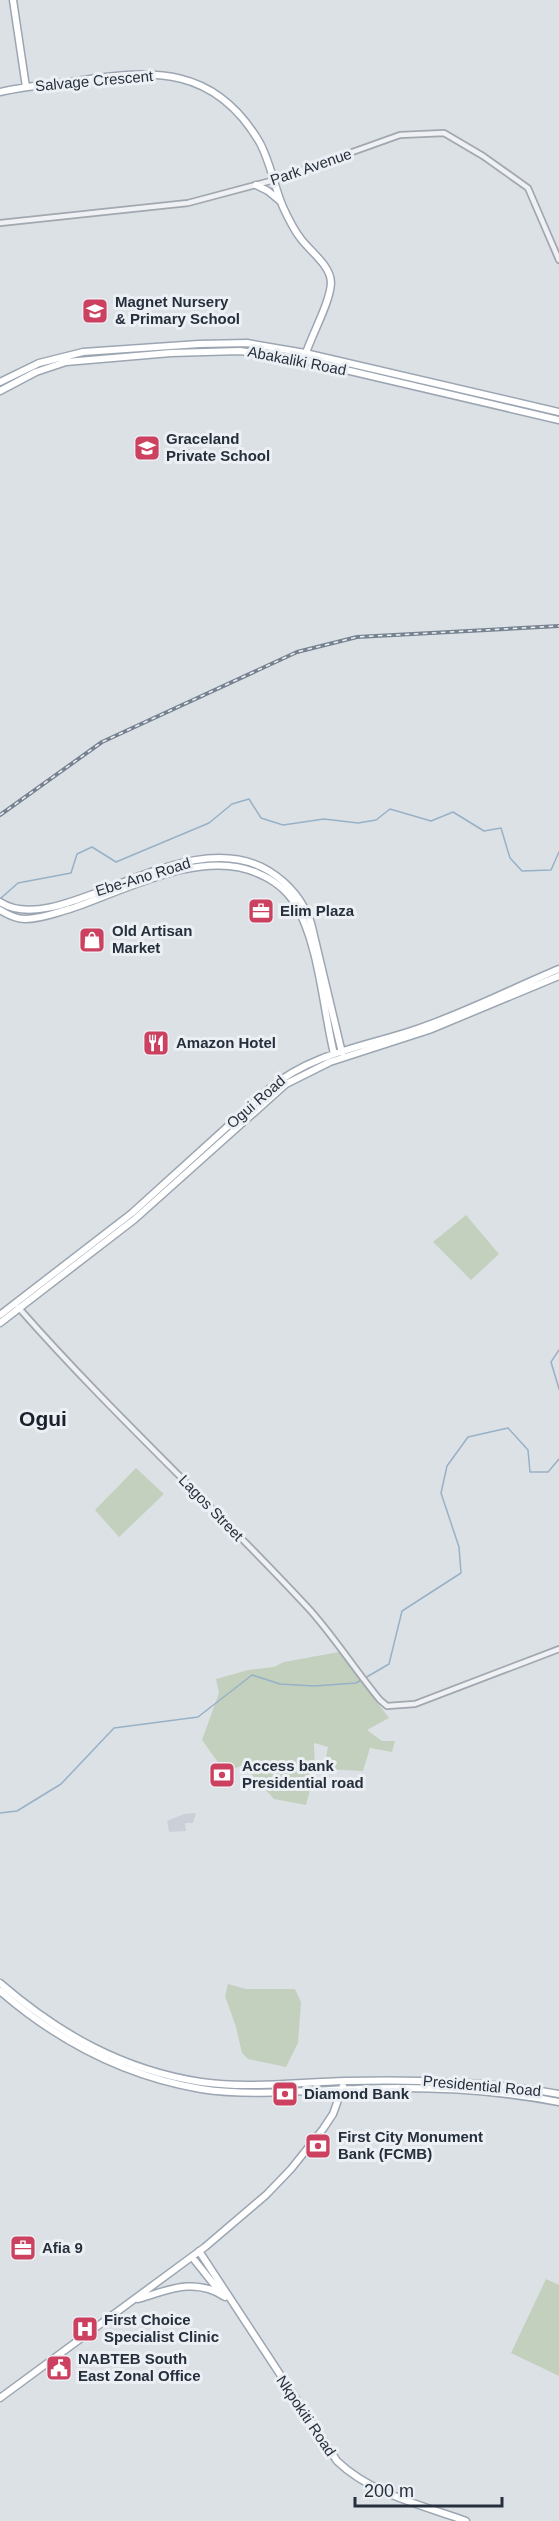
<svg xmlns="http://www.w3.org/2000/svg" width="559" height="2521" font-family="Arial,sans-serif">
	<rect width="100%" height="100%" fill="#dce1e6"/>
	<path fill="#cbd0d8" d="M 196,1813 L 193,1823 L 185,1823 L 186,1831 L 169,1832 L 167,1821 L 184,1814 Z"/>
	<path fill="#c4d0be" d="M 466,1215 L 499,1254 L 471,1280 L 433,1242 Z
		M 136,1468 L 164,1494 L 119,1537 L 95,1510 Z
		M 339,1652 L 389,1718 L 367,1730 L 382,1741 L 395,1741 L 392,1752 L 370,1748 L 363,1771 L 324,1769 L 328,1747 L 314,1743 L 315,1772 L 306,1805 L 274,1799 L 253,1776 L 246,1764 L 225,1772 L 202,1740 L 219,1693 L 216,1679 L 248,1670 L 274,1667 L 284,1662 Z
		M 228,1984 L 246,1989 L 295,1989 L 301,2002 L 298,2043 L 286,2067 L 248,2059 L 242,2053 L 236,2027 L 225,1996 Z
		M 546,2279 L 559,2285 L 559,2376 L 511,2353 Z"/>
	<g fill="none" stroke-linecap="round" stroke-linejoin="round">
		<path stroke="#97b1c7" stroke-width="1.5" d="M 0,899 L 18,883 L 71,873 L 77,854 L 92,847 L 116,862 L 209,823 L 232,804 L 249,799 L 261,818 L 283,825 L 324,819 L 358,823 L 376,820 L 390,809 L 431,821 L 453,812 L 484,831 L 501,828 L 510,858 L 522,871 L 551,870 L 559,852
			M 559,1350 L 551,1362 L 559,1389
			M 365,1678 L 389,1664 L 402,1611 L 461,1573 L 459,1547 L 441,1493 L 447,1466 L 468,1437 L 508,1428 L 528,1450 L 530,1472 L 548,1472 L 559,1459
			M 0,1813 L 17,1811 L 61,1784 L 114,1728 L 198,1717 L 252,1675 L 280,1684 L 314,1686 L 356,1683 L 361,1680"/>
		<defs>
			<path id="minor" d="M 0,223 L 188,203 L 274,180 L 400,135 L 444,133 L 483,156 L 528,188 L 559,260
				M 18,1307 C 111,1413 215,1507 310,1610 C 335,1638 356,1671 380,1700 L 387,1706 L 415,1704 L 559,1649"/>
			<path id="major" d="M 13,0 L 26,87
				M 0,92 C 25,86 51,84 77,81 C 154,69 215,66 260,143 C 271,164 274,186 283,207 C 288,218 294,230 301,239 C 311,252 331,266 331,283 C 330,303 311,336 305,356
				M 256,185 L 268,191 L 280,201
				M 0,382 L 39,363 L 83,352 L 199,344 L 247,343 L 305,353 L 559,412
				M 0,391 L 36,372 L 66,362 L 171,353 L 240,351 L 303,360 L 559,420
				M 0,902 C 59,941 185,819 269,871 C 290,884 303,900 311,923 L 342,1053
				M 0,910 C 8,915 16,919 25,919 C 41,919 55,913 70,909 C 124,891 201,848 257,873 C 272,879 287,890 295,904 C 319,943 323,1009 334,1054
				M 0,1315 L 132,1213 L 270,1088 C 313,1053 363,1047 414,1030 C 463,1014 511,989 559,969
				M 0,1323 L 135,1219 L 286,1084 L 330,1062 L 429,1030 L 559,976
				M 0,1983 C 59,2034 123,2070 201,2082 C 249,2089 298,2082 346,2081 C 418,2079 488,2081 559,2094
				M 0,1991 C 59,2042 124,2076 201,2089 C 252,2097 305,2090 356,2089 C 425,2086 491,2089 559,2102
				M 199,2251 L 337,2461 C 371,2494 422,2505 466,2521
				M 192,2257 L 220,2292
				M 138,2299 C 168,2290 196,2277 225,2297
				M 0,2398 L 205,2247 L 266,2195 L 291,2169 L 323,2129 L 333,2114 L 343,2086"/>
		</defs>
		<use href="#minor" stroke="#a2a8b0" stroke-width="8"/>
		<use href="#major" stroke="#9ca6b2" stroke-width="9"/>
		<use href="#minor" stroke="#eff1f5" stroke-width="4.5"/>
		<use href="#major" stroke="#fff" stroke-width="6"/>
		<defs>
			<path id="rail" d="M 0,815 L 102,742 L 297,652 L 357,637 L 559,626"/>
		</defs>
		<use href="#rail" stroke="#768290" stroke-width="4"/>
		<use href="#rail" stroke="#ecf0f4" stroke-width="1.5" stroke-dasharray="4.5" stroke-linecap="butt"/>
	</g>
	<defs>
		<symbol id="school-square" viewBox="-11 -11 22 22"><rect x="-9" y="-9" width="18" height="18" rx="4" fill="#cc415f" stroke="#ecf0f4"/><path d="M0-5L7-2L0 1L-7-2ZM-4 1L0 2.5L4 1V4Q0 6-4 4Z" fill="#fff"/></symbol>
		<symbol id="university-square" viewBox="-11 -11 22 22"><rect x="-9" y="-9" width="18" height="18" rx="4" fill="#cc415f" stroke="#ecf0f4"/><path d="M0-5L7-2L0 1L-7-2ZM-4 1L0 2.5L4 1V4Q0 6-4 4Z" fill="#fff"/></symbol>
		<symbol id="office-square" viewBox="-11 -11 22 22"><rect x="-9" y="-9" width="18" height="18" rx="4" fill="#cc415f" stroke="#ecf0f4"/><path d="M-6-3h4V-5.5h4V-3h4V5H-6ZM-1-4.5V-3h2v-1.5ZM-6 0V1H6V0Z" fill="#fff"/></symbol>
		<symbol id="shop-square" viewBox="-11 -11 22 22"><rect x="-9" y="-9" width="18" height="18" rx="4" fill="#cc415f" stroke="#ecf0f4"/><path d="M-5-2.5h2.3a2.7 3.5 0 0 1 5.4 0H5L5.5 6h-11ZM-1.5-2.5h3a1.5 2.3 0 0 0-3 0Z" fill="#fff"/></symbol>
		<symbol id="restaurant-square" viewBox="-11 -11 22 22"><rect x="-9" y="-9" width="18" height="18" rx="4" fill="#cc415f" stroke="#ecf0f4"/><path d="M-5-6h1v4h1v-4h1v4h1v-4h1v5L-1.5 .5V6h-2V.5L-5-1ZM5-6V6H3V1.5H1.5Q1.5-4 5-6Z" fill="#fff"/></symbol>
		<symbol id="bank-square" viewBox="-11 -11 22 22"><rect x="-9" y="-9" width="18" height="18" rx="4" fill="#cc415f" stroke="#ecf0f4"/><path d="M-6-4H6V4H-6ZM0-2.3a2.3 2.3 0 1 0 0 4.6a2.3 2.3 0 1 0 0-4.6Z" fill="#fff"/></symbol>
		<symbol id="hospital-square" viewBox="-11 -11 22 22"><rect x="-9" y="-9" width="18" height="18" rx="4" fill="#cc415f" stroke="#ecf0f4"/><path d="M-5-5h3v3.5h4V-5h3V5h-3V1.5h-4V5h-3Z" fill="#fff"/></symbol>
		<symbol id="civic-square" viewBox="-11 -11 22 22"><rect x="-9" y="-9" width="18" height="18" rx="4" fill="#cc415f" stroke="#ecf0f4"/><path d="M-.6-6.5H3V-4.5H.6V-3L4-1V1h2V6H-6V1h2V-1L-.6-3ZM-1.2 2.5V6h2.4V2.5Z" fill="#fff"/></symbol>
	</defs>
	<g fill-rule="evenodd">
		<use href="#school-square" x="80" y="296" width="30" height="30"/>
		<use href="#university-square" x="132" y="433" width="30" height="30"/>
		<use href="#office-square" x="246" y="896" width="30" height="30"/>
		<use href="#shop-square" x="77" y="925" width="30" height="30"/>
		<use href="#restaurant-square" x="141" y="1028" width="30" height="30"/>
		<use href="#bank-square" x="207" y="1760" width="30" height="30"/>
		<use href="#bank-square" x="270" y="2079" width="30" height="30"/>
		<use href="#bank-square" x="303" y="2131" width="30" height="30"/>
		<use href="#office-square" x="8" y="2233" width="30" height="30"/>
		<use href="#hospital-square" x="70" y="2314" width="30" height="30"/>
		<use href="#civic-square" x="44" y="2353" width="30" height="30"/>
	</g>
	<g text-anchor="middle" stroke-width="6" stroke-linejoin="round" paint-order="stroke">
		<g font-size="15" fill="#26303d" stroke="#ecf0f4">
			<text transform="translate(94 81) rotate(-5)" y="5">Salvage Crescent</text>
			<text transform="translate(311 167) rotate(-19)" y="5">Park Avenue</text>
			<text transform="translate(297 361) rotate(11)" y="5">Abakaliki Road</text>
			<text transform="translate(143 877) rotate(-17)" y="5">Ebe-Ano Road</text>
			<text transform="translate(256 1102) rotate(-41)" y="5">Ogui Road</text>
			<text transform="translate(211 1508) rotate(46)" y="5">Lagos Street</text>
			<text transform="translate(482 2086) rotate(5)" y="5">Presidential Road</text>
			<text transform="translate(306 2416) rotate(56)" y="5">Nkpokiti Road</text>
		</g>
		<g font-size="15" font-weight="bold" fill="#26303d" stroke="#ecf0f4" text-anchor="start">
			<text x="115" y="307">Magnet Nursery<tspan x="115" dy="17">&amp; Primary School</tspan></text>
			<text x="166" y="444">Graceland<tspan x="166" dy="17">Private School</tspan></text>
			<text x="280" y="916">Elim Plaza</text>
			<text x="112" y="936">Old Artisan<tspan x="112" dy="17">Market</tspan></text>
			<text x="176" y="1048">Amazon Hotel</text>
			<text x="242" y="1771">Access bank<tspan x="242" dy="17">Presidential road</tspan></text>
			<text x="304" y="2099">Diamond Bank</text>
			<text x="338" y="2142">First City Monument<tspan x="338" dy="17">Bank (FCMB)</tspan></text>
			<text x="42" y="2253">Afia 9</text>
			<text x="104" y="2325">First Choice<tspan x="104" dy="17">Specialist Clinic</tspan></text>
			<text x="78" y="2364">NABTEB South<tspan x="78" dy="17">East Zonal Office</tspan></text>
		</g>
		<g font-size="21" font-weight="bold" fill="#19212d" stroke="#ecf0f4">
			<text x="43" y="1426">Ogui</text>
		</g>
	</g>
	<path d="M355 2497v9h147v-9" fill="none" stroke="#26303d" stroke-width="3"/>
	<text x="364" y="2497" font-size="18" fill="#26303d" stroke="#ecf0f4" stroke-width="4.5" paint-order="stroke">200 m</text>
</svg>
